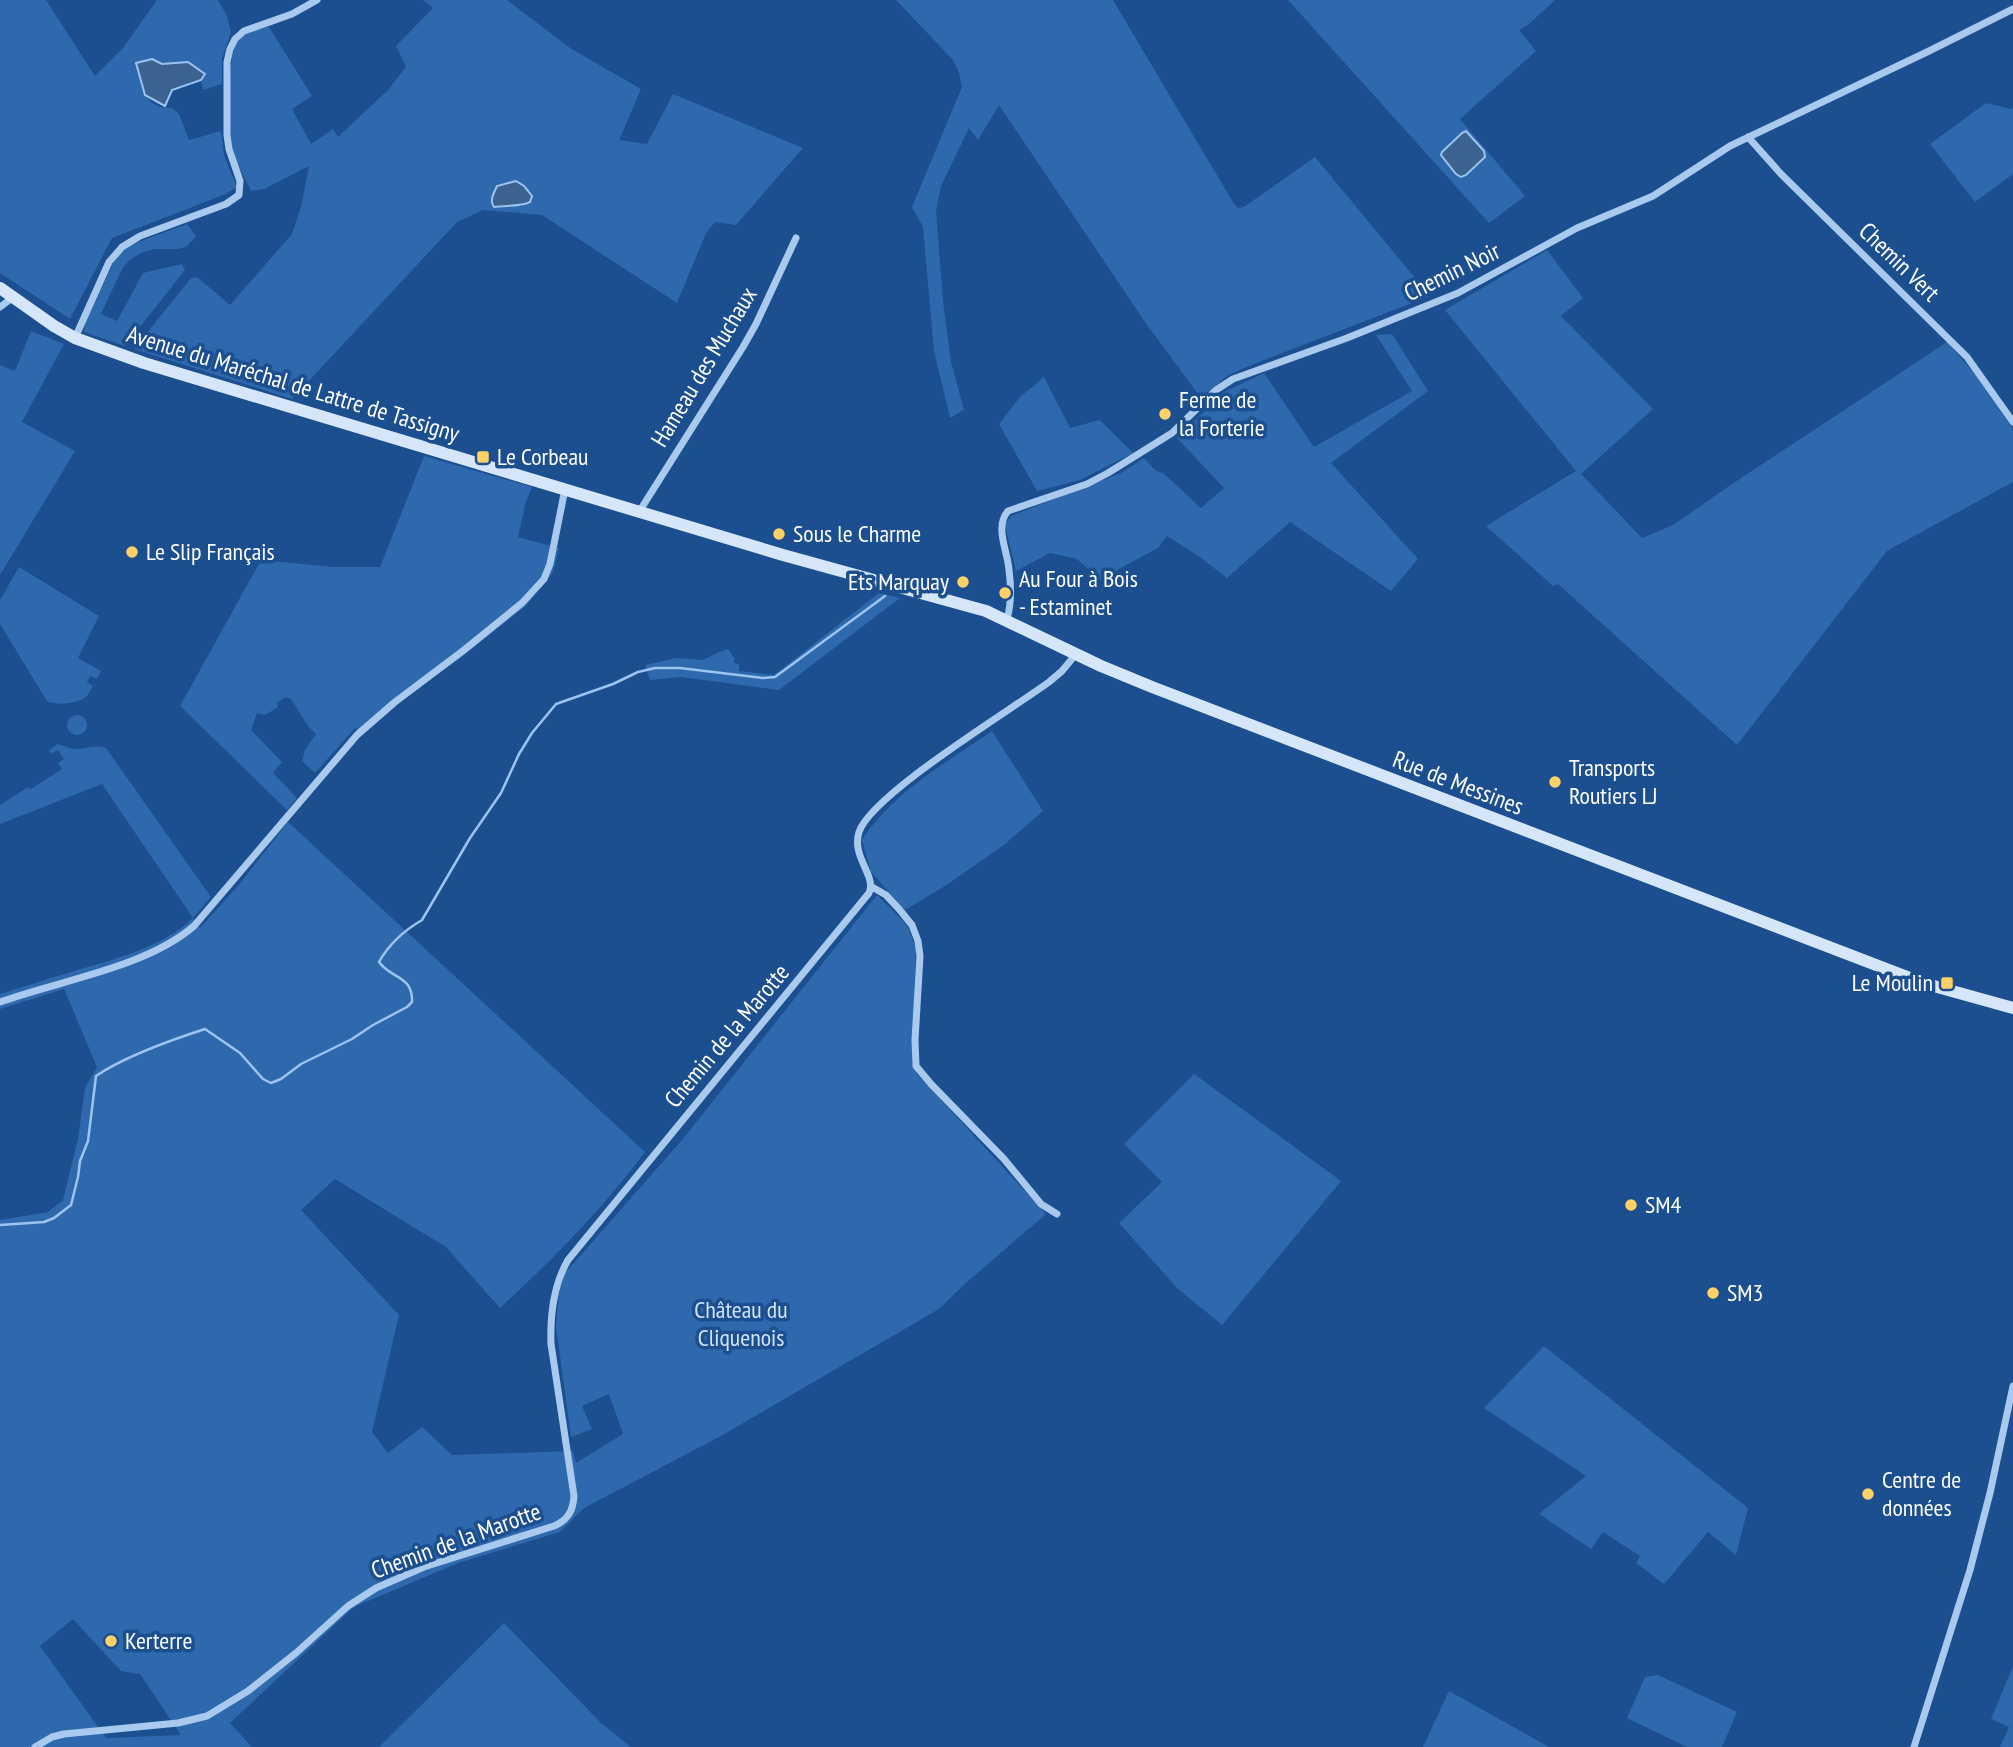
<svg xmlns="http://www.w3.org/2000/svg" width="2013" height="1747" font-family="'PT Sans Narrow',sans-serif">
	<rect width="100%" height="100%" fill="#1b4f8f"/>
	<path fill="#2e69ad" fill-rule="evenodd" d="M 0,0 L 46,0 L 95,76 L 123,48 L 157,0 L 218,0 L 227,16 L 231,32 L 222,59 L 222,84 L 203,90 L 201,80 L 205,73 L 188,62 L 162,64 L 136,64 C 143,86 143,109 172,108 L 179,114 L 189,140 L 221,131 L 224,156 L 237,187 L 226,194 L 112,238 L 70,319 L 0,273 Z
		M 423,0 L 507,0 L 570,48 L 641,89 L 619,140 L 647,144 L 673,94 L 803,148 L 736,225 L 715,222 L 706,233 L 677,303 L 542,215 L 483,210 L 457,222 L 292,399 L 134,349 L 191,278 L 197,277 L 230,305 L 292,234 L 301,207 L 309,166 L 264,189 L 251,191 C 245,178 237,165 233,151 C 228,132 226,53 239,39 C 247,31 259,29 269,27 L 312,96 L 292,109 L 311,144 L 333,129 L 338,137 L 388,90 L 406,67 L 396,46 L 433,8 ZM 497,186 L 523,206 L 509,205 L 495,207 C 489,200 493,193 497,186 Z
		M 896,0 L 1113,0 L 1234,204 L 1238,208 L 1244,207 L 1315,157 L 1430,296 L 1246,367 L 1227,376 L 1201,398 L 1147,325 L 999,105 L 978,140 L 969,128 L 941,186 L 936,211 L 943,301 L 951,362 L 964,410 L 950,418 L 934,351 L 923,227 L 912,207 L 962,87 L 959,73 L 953,60 Z
		M 1288,0 L 1555,0 L 1529,24 L 1519,30 L 1536,51 L 1460,119 L 1525,196 L 1489,223 ZM 1466,131 L 1484,151 L 1485,157 L 1466,175 Z
		M 1986,103 L 2011,109 L 2013,107 L 2013,174 L 1975,202 L 1930,144 Z
		M 187,224 L 196,236 L 186,247 L 178,249 L 155,249 L 143,252 L 131,259 L 123,267 L 101,314 L 117,321 L 143,273 L 182,264 L 185,270 L 125,346 L 84,332 L 85,324 L 116,257 L 125,247 Z
		M 1547,250 L 1583,298 L 1561,316 L 1653,409 L 1581,474 L 1642,538 L 1673,525 L 1729,486 L 1947,342 L 1974,373 L 2013,429 L 2013,482 L 1887,551 L 1737,745 L 1558,584 L 1553,586 L 1486,526 L 1576,471 L 1445,310 Z
		M 31,331 L 64,344 L 22,422 L 75,451 L 0,575 L 0,365 L 15,371 Z
		M 1392,334 L 1428,391 L 1331,463 L 1418,559 L 1391,591 L 1290,522 L 1227,578 L 1197,555 L 1167,536 L 1158,548 L 1119,569 L 1104,583 L 1077,559 L 1050,553 L 1016,571 L 1005,525 L 1011,516 L 1121,473 L 1144,458 L 1156,471 L 1163,473 L 1201,508 L 1224,488 L 1177,438 L 1224,392 L 1264,373 L 1314,447 L 1412,391 L 1376,335 Z
		M 1044,377 L 1070,428 L 1100,420 L 1133,453 L 1080,480 L 1037,491 L 999,424 L 1020,397 Z
		M 424,456 L 532,487 L 526,501 L 518,537 L 559,548 L 553,572 L 527,605 L 459,659 L 387,710 L 361,736 L 356,727 L 315,773 L 302,761 L 305,750 L 316,734 L 308,726 L 291,699 L 286,697 L 278,702 L 277,708 L 265,715 L 257,713 L 251,730 L 282,762 L 273,773 L 297,798 L 287,810 L 180,706 L 261,560 L 334,567 L 380,567 Z
		M 19,567 L 99,616 L 78,658 L 101,671 L 97,679 L 90,676 L 87,682 L 93,686 C 91,689 89,693 87,696 C 79,704 56,706 47,701 L 0,624 L 0,600 Z
		M 879,593 L 900,598 L 779,690 L 681,677 L 650,680 L 645,665 L 676,658 L 703,660 L 719,652 L 728,649 L 734,658 L 734,663 L 739,664 L 739,671 L 774,675 Z
		M67 725a10 10 0 1 1 20 0a10 10 0 1 1-20 0Z
		M 992,731 L 1043,811 L 1004,845 L 945,886 L 905,910 L 871,872 L 862,840 C 893,792 946,763 992,731 Z
		M 57,744 C 63,745 69,749 75,749 C 87,749 94,744 106,748 L 211,897 L 193,918 L 200,928 L 238,886 L 288,822 L 645,1152 C 601,1211 554,1258 500,1308 L 446,1247 L 335,1179 L 301,1210 L 399,1315 L 372,1432 L 388,1453 L 422,1427 L 452,1455 L 573,1451 L 576,1463 L 623,1434 L 609,1394 L 582,1406 L 592,1429 L 571,1437 L 556,1326 L 559,1294 L 565,1273 L 682,1140 L 877,895 L 907,925 L 916,948 L 912,1064 L 918,1075 L 1046,1214 L 967,1282 L 939,1309 L 721,1436 L 584,1508 L 560,1532 L 458,1563 L 354,1607 L 230,1723 L 252,1747 L 0,1747 L 0,1220 L 48,1212 L 63,1200 L 78,1139 L 85,1088 L 97,1067 L 64,989 L 0,1009 L 0,994 C 25,986 49,979 74,971 C 115,959 161,948 193,918 L 102,784 L 0,824 L 0,805 L 28,787 L 31,789 L 62,769 L 58,763 L 64,759 L 58,750 L 51,754 L 49,750 ZM 73,1619 L 121,1671 L 140,1674 L 181,1735 L 106,1738 L 40,1646 Z
		M 1194,1074 L 1341,1181 L 1222,1325 L 1177,1288 L 1119,1223 L 1162,1182 L 1124,1144 Z
		M 1544,1346 L 1748,1508 L 1736,1555 L 1708,1532 L 1664,1584 L 1636,1563 L 1640,1556 L 1603,1532 L 1591,1549 L 1539,1514 L 1586,1476 L 1484,1408 Z
		M 504,1623 L 601,1723 L 631,1747 L 379,1747 Z
		M 2013,1666 L 2013,1747 L 2000,1747 L 2009,1727 L 1991,1719 Z
		M 1658,1675 L 1737,1712 L 1722,1747 L 1687,1747 L 1627,1718 L 1645,1677 Z
		M 1449,1691 L 1549,1747 L 1423,1747 Z"/>
	<path fill="#3c6290" stroke="#9cc4f0" stroke-width="2" d="M 152,59 L 162,64 L 188,62 L 205,74 L 201,80 L 172,90 L 165,106 L 145,95 L 136,63 Z
		M 1466,131 L 1484,151 L 1485,157 L 1466,175 L 1461,177 L 1456,174 L 1441,155 L 1442,152 L 1462,133 Z
		M 516,181 L 524,186 L 532,196 L 530,202 C 520,207 506,205 494,207 C 489,200 494,193 497,186 Z"/>
	<g fill="none" stroke-linecap="round" stroke-linejoin="round">
		<path stroke="#9cc4f0" stroke-width="2.5" d="M 0,1225 L 44,1222 L 54,1218 L 71,1205 L 78,1177 L 80,1161 L 88,1141 L 96,1076 C 125,1056 171,1040 205,1029 L 240,1053 L 263,1079 L 271,1083 L 281,1079 L 301,1064 L 352,1039 L 373,1025 L 407,1007 L 412,1002 C 413,975 391,979 379,962 C 389,944 405,930 422,920 L 470,838 L 501,793 L 519,754 L 532,733 L 556,704 L 613,684 L 638,672 L 655,668 L 680,668 L 763,678 L 775,677 L 885,596"/>
		<path stroke="#a9c9ee" stroke-width="7" d="M 1748,137 L 1781,174 L 1967,357 L 2013,422
			M 0,307 L 12,298
			M 75,338 L 109,262 L 122,247 L 140,236 L 226,204 L 239,195 L 240,181 L 229,149 L 227,135 L 227,62 L 230,49 L 235,39 L 244,31 L 292,14 L 317,0
			M 639,512 L 743,347 L 756,324 L 796,238
			M 1007,619 C 1011,605 1011,585 1009,570 C 1008,552 994,527 1008,511 L 1087,484 L 1108,473 L 1172,433 L 1216,390 L 1233,379 L 1347,338 L 1458,293 L 1577,228 L 1653,196 L 1730,146 L 1929,51 L 2013,9
			M 872,887 L 886,895 L 899,909 L 912,925 L 918,941 L 920,956 L 915,1040 L 916,1066 L 931,1084 L 1004,1159 L 1041,1204 L 1057,1214
			M 0,1002 C 61,980 145,968 194,926 L 357,735 L 395,702 L 464,650 L 522,603 L 544,579 L 550,564 L 565,489
			M 35,1747 L 52,1737 L 64,1734 L 178,1723 L 207,1716 L 248,1691 L 296,1653 L 348,1606 L 376,1588 L 424,1567 L 554,1526 C 568,1520 573,1511 574,1496 L 551,1344 C 550,1315 553,1286 568,1260 L 869,893 C 877,876 851,857 859,832 C 872,794 1011,710 1049,682 L 1062,671 L 1076,654
			M 1914,1747 L 1970,1570 L 1990,1493 L 2013,1386"/>
		<path stroke="#d6e6fa" stroke-width="12" d="M 0,288 L 54,326 L 75,338 L 144,363 L 783,555 L 986,611 L 1101,666 L 1152,687 L 1923,983 L 2013,1008"/>
	</g>
	<g fill="#ffd166" stroke="#1b4f8f" stroke-width="2.5">
		<circle cx="1165" cy="414" r="7"/>
		<rect x="476" y="450" width="14" height="14" rx="3.5"/>
		<circle cx="779" cy="534" r="7"/>
		<circle cx="132" cy="552" r="7"/>
		<circle cx="963" cy="582" r="7"/>
		<circle cx="1005" cy="593" r="7"/>
		<circle cx="1555" cy="782" r="7"/>
		<rect x="1940" y="976" width="14" height="14" rx="3.5"/>
		<circle cx="1631" cy="1205" r="7"/>
		<circle cx="1713" cy="1293" r="7"/>
		<circle cx="1868" cy="1494" r="7"/>
		<circle cx="111" cy="1641" r="7"/>
	</g>
	<g text-anchor="middle" stroke-width="7" stroke-linejoin="round" paint-order="stroke">
		<g font-size="24" fill="#fff" stroke="#1b4f8f">
			<text transform="translate(1899 262) rotate(44)" y="8">Chemin Vert</text>
			<text transform="translate(1452 272) rotate(-26)" y="8">Chemin Noir</text>
			<text transform="translate(704 367) rotate(-59)" y="8">Hameau des Muchaux</text>
			<text transform="translate(293 384) rotate(17)" y="8">Avenue du Maréchal de Lattre de Tassigny</text>
			<text transform="translate(1458 783) rotate(21)" y="8">Rue de Messines</text>
			<text transform="translate(727 1036) rotate(-50)" y="8">Chemin de la Marotte</text>
			<text transform="translate(456 1541) rotate(-20)" y="8">Chemin de la Marotte</text>
		</g>
		<g font-size="24" fill="#fff" stroke="#1b4f8f" text-anchor="start">
			<text x="1179" y="408">Ferme de<tspan x="1179" dy="28">la Forterie</tspan></text>
			<text x="497" y="465">Le Corbeau</text>
			<text x="793" y="542">Sous le Charme</text>
			<text x="146" y="560">Le Slip Français</text>
			<text x="1019" y="587">Au Four à Bois<tspan x="1019" dy="28">- Estaminet</tspan></text>
			<text x="949" y="590" text-anchor="end">Ets Marquay</text>
			<text x="1569" y="776">Transports<tspan x="1569" dy="28">Routiers LJ</tspan></text>
			<text x="1933" y="991" text-anchor="end">Le Moulin</text>
			<text x="1645" y="1213">SM4</text>
			<text x="1727" y="1301">SM3</text>
			<text x="1882" y="1488">Centre de<tspan x="1882" dy="28">données</tspan></text>
			<text x="125" y="1649">Kerterre</text>
		</g>
		<g font-size="24" fill="#cfe3fa" stroke="#1b4f8f">
			<text x="741" y="1318">Château du<tspan x="741" dy="28">Cliquenois</tspan></text>
		</g>
	</g>
</svg>
